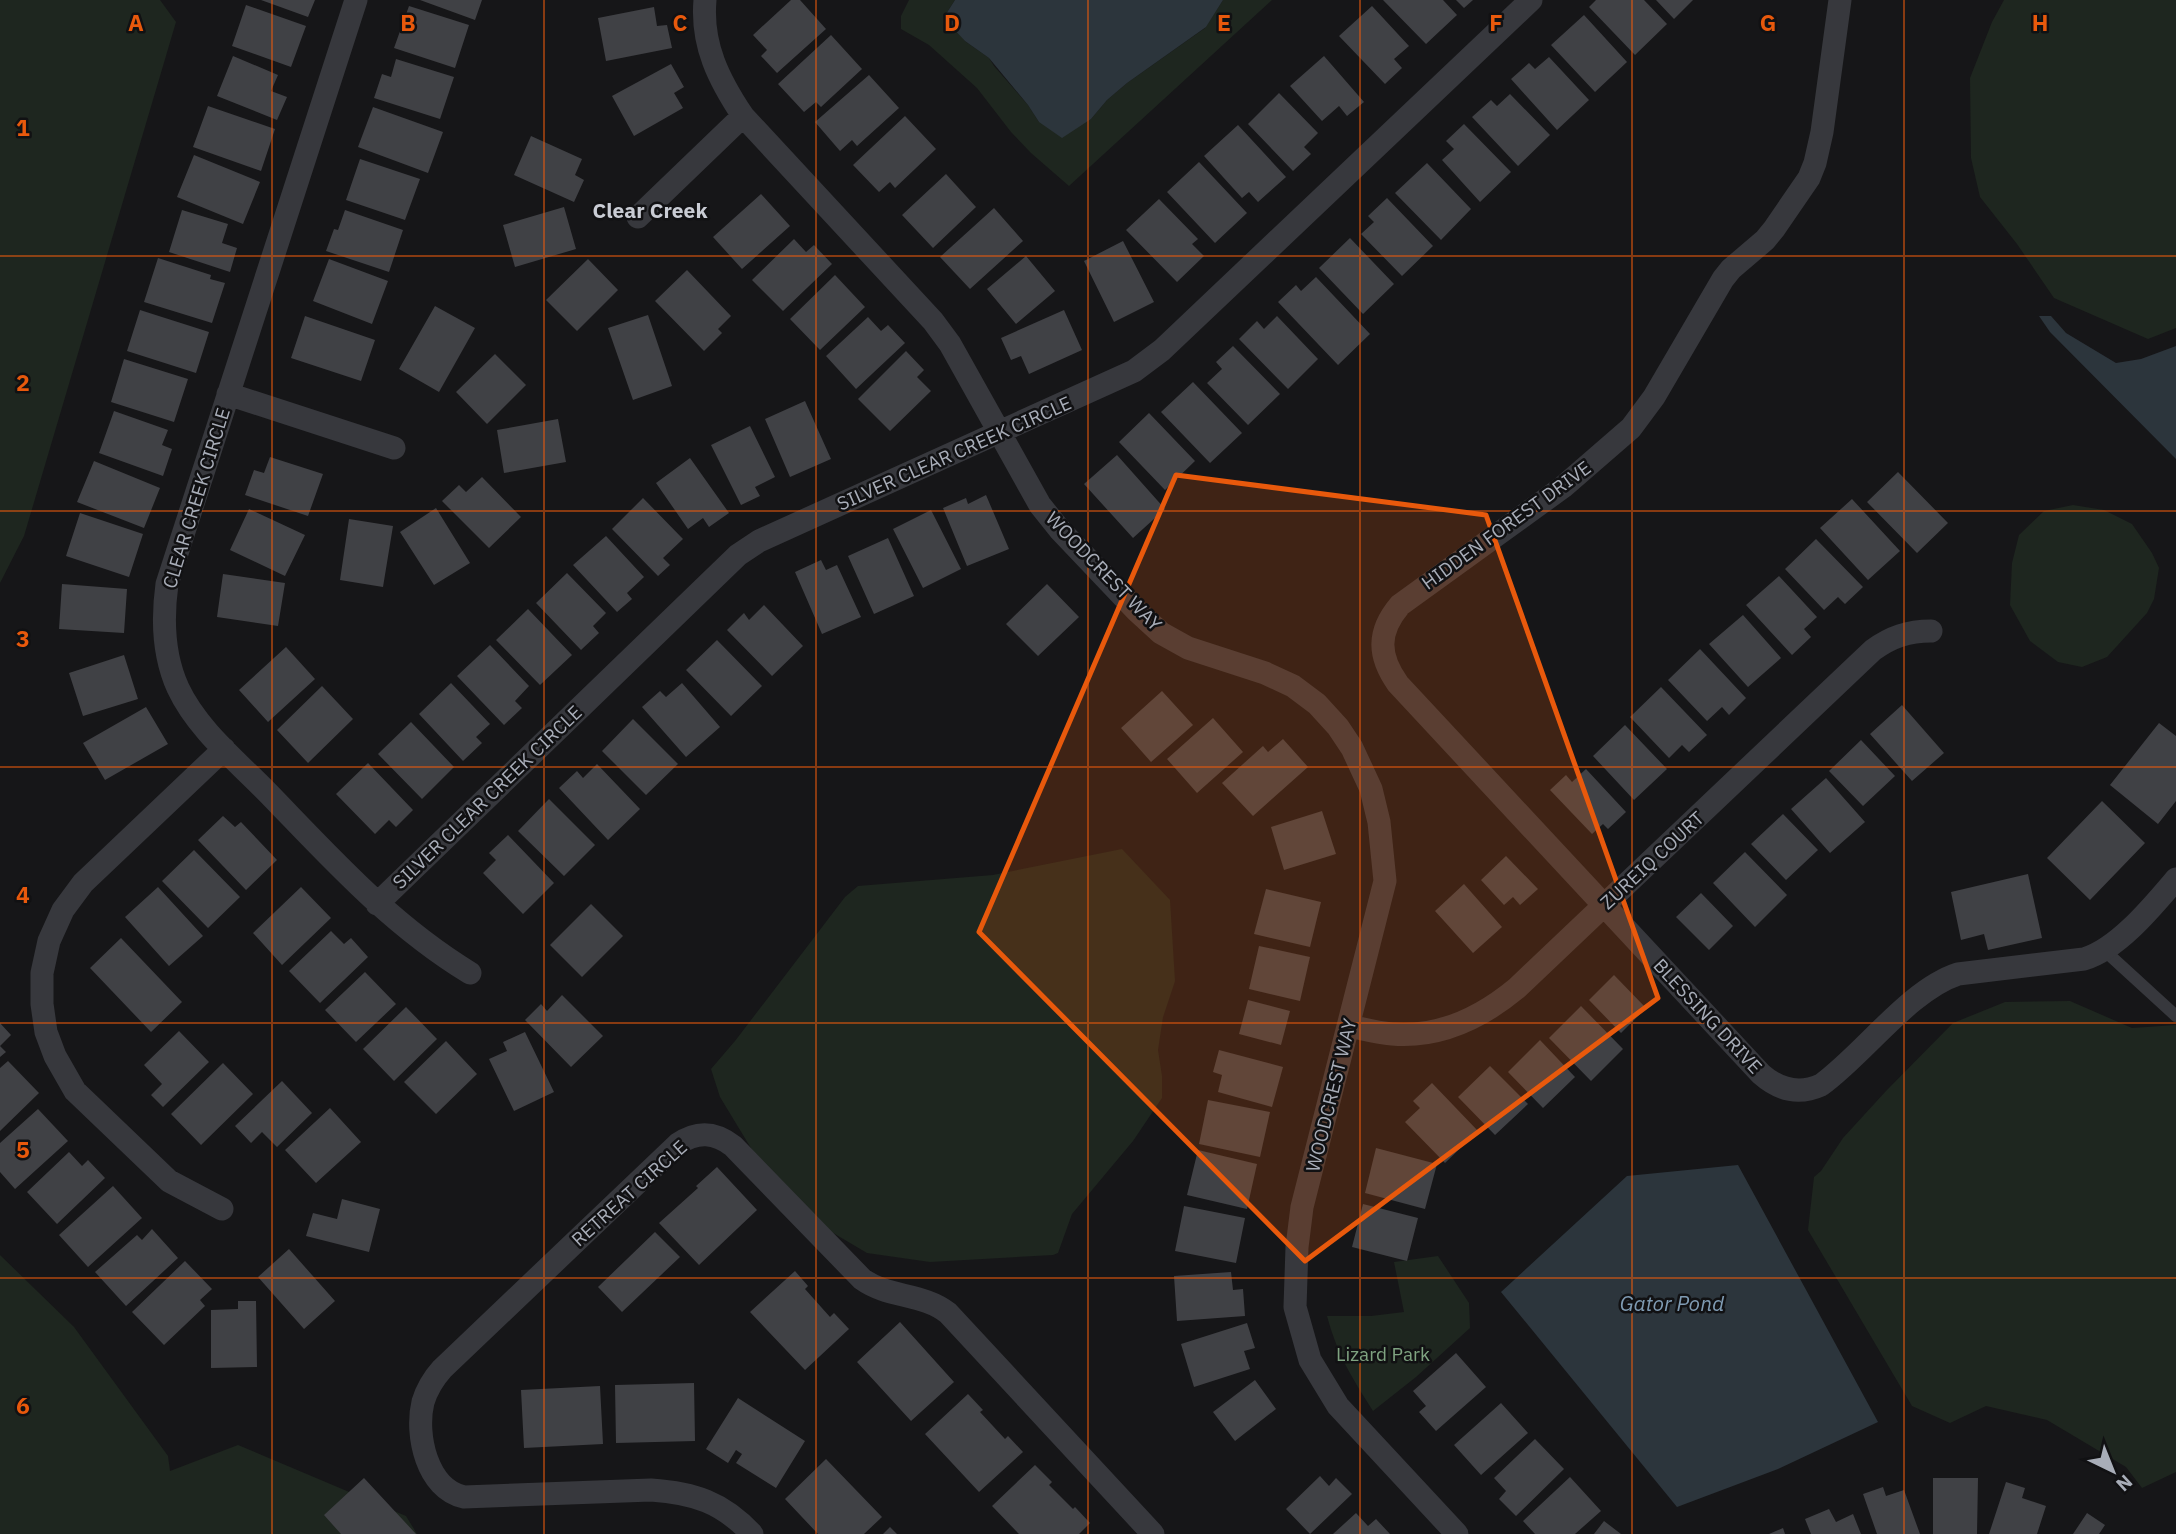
<svg xmlns="http://www.w3.org/2000/svg" width="2176" height="1534" font-family="'IBM Plex Sans',sans-serif">
	<rect width="100%" height="100%" fill="#161618"/>
	<path fill="#1e261f" d="M 0,0 L 160,0 L 176,22 L 24,536 L 0,583 Z
		M 909,0 L 955,0 L 946,14 L 965,41 L 989,58 L 994,66 L 1028,105 L 1039,122 L 1091,119 L 1107,100 L 1127,83 L 1205,28 L 1223,0 L 1272,0 L 1069,186 L 1031,153 L 1011,132 L 977,88 L 929,45 L 901,29 L 901,16 Z
		M 2004,0 L 2176,0 L 2176,328 L 2148,339 L 2054,298 L 2017,244 L 1980,197 L 1971,158 L 1970,78 L 1992,22 Z
		M 2073,505 L 2104,510 L 2132,524 L 2152,553 L 2159,568 L 2154,599 L 2147,613 L 2107,657 L 2082,667 L 2058,662 L 2030,641 L 2010,605 L 2012,563 L 2019,535 L 2044,511 Z
		M 1122,849 L 1170,900 L 1175,981 L 1163,1017 L 1158,1050 L 1162,1076 L 1162,1098 L 1133,1141 L 1072,1214 L 1058,1253 L 1053,1255 L 930,1262 L 867,1253 L 818,1224 L 757,1158 L 720,1097 L 711,1069 L 735,1041 L 845,897 L 858,886 L 993,875 Z
		M 2070,1001 L 2132,1028 L 2176,1025 L 2176,1472 L 2142,1488 L 2126,1467 L 2047,1420 L 1986,1406 L 1950,1423 L 1912,1406 L 1808,1230 L 1814,1177 L 1821,1171 L 1843,1138 L 1886,1091 L 1953,1023 L 2005,1002 Z
		M 0,1255 L 74,1327 L 168,1456 L 170,1471 L 238,1445 L 406,1516 L 417,1534 L 0,1534 Z
		M 1438,1256 L 1469,1303 L 1470,1328 L 1416,1377 L 1373,1411 C 1351,1376 1338,1356 1327,1316 L 1371,1316 L 1404,1312 L 1394,1262 Z"/>
	<path fill="#2c353c" d="M 955,0 L 1223,0 L 1206,27 L 1127,83 L 1107,100 L 1091,119 L 1062,138 L 1039,122 L 1028,105 L 989,58 L 965,41 L 952,27 L 946,14 Z
		M 2039,316 L 2051,316 L 2066,333 L 2116,363 L 2141,359 L 2176,346 L 2176,459 L 2050,332 Z
		M 1738,1165 L 1878,1422 L 1778,1469 L 1677,1507 L 1501,1292 L 1627,1176 Z"/>
	<path fill="#404145" d="M 261,0 L 315,0 L 308,17 Z
		M 420,0 L 482,0 L 475,20 Z
		M 791,0 L 800,0 L 826,29 L 777,73 L 761,56 L 767,50 L 753,35 Z
		M 1383,0 L 1443,0 L 1457,15 L 1426,44 Z
		M 1456,0 L 1473,0 L 1464,8 Z
		M 1596,0 L 1644,0 L 1667,24 L 1635,55 L 1589,7 Z
		M 1656,0 L 1693,0 L 1674,19 Z
		M 246,5 L 306,26 L 291,67 L 232,46 Z
		M 409,6 L 469,25 L 455,68 L 394,48 Z
		M 1372,6 L 1409,46 L 1394,59 L 1402,68 L 1385,84 L 1339,36 Z
		M 654,7 L 657,26 L 667,25 L 672,48 L 606,61 L 598,18 Z
		M 1584,15 L 1627,62 L 1595,92 L 1551,45 Z
		M 831,35 L 862,69 L 821,107 L 816,102 L 804,112 L 778,84 Z
		M 233,56 L 278,75 L 271,91 L 287,97 L 277,120 L 217,96 Z
		M 1324,56 L 1364,102 L 1347,116 L 1339,106 L 1322,121 L 1290,86 Z
		M 1549,57 L 1589,100 L 1557,130 L 1511,79 L 1529,63 L 1535,69 Z
		M 396,59 L 454,77 L 440,119 L 374,98 L 382,74 L 391,77 Z
		M 671,64 L 684,87 L 674,93 L 683,108 L 634,136 L 612,96 Z
		M 869,75 L 899,108 L 857,146 L 852,140 L 840,151 L 815,122 Z
		M 1279,93 L 1318,133 L 1304,147 L 1311,154 L 1293,171 L 1248,124 Z
		M 1510,94 L 1550,135 L 1518,166 L 1472,117 L 1491,100 L 1497,106 Z
		M 208,106 L 275,129 L 261,171 L 193,147 Z
		M 373,107 L 443,132 L 428,173 L 358,147 Z
		M 905,116 L 936,149 L 895,188 L 890,182 L 879,192 L 853,165 Z
		M 1464,124 L 1511,172 L 1480,202 L 1442,160 L 1454,149 L 1446,141 Z
		M 1238,125 L 1286,177 L 1258,202 L 1249,192 L 1242,198 L 1204,156 Z
		M 531,136 L 582,159 L 575,175 L 584,180 L 574,202 L 514,175 Z
		M 194,155 L 260,182 L 243,224 L 177,197 Z
		M 360,159 L 420,179 L 405,220 L 346,200 Z
		M 1199,162 L 1247,213 L 1215,243 L 1167,192 Z
		M 1427,163 L 1471,209 L 1441,240 L 1395,193 Z
		M 946,174 L 976,207 L 933,248 L 902,215 Z
		M 761,194 L 790,226 L 742,269 L 713,237 Z
		M 1387,198 L 1433,246 L 1402,276 L 1361,234 L 1374,222 L 1368,216 Z
		M 1159,199 L 1198,239 L 1192,244 L 1204,256 L 1177,282 L 1126,230 Z
		M 564,207 L 576,249 L 515,267 L 503,225 Z
		M 994,208 L 1023,241 L 970,289 L 940,257 Z
		M 182,210 L 228,224 L 222,243 L 237,248 L 230,272 L 169,252 Z
		M 345,210 L 403,230 L 389,272 L 326,251 L 334,229 L 338,230 Z
		M 1350,238 L 1394,284 L 1363,314 L 1319,268 Z
		M 794,239 L 806,252 L 814,245 L 832,264 L 783,311 L 752,280 Z
		M 1123,241 L 1154,302 L 1114,322 L 1084,261 Z
		M 1026,256 L 1055,291 L 1016,324 L 987,289 Z
		M 158,258 L 211,275 L 210,279 L 225,283 L 212,323 L 144,302 Z
		M 329,259 L 388,281 L 372,324 L 313,301 Z
		M 588,259 L 618,290 L 577,331 L 546,300 Z
		M 687,270 L 731,316 L 718,329 L 722,333 L 704,351 L 655,301 Z
		M 835,275 L 865,307 L 820,350 L 790,319 Z
		M 1316,277 L 1370,334 L 1338,365 L 1278,302 L 1296,285 L 1301,291 Z
		M 435,306 L 475,328 L 439,392 L 399,369 Z
		M 140,310 L 209,332 L 196,373 L 127,351 Z
		M 1064,310 L 1082,350 L 1029,374 L 1021,356 L 1011,360 L 1001,338 Z
		M 648,315 L 672,386 L 633,400 L 608,328 Z
		M 305,316 L 375,340 L 361,381 L 291,358 Z
		M 1277,316 L 1318,359 L 1288,389 L 1239,339 L 1257,321 L 1264,329 Z
		M 868,317 L 881,331 L 888,325 L 905,343 L 856,389 L 826,356 Z
		M 1233,346 L 1280,394 L 1248,425 L 1207,383 L 1222,369 L 1216,362 Z
		M 906,351 L 924,370 L 917,377 L 931,391 L 890,431 L 858,399 Z
		M 495,354 L 526,385 L 487,424 L 456,392 Z
		M 124,359 L 188,379 L 174,422 L 111,402 Z
		M 1193,382 L 1242,433 L 1210,463 L 1161,412 Z
		M 805,401 L 831,459 L 790,477 L 765,419 Z
		M 114,411 L 168,430 L 162,445 L 172,449 L 163,476 L 99,453 Z
		M 1149,413 L 1195,461 L 1165,490 L 1119,442 Z
		M 558,419 L 566,462 L 504,473 L 497,430 Z
		M 750,426 L 775,477 L 755,487 L 760,496 L 741,505 L 711,445 Z
		M 1117,455 L 1165,509 L 1133,538 L 1084,484 Z
		M 270,457 L 323,474 L 308,516 L 245,495 L 254,470 L 264,473 Z
		M 690,458 L 729,513 L 709,527 L 703,518 L 688,529 L 656,483 Z
		M 94,461 L 160,488 L 144,528 L 77,502 Z
		M 1898,472 L 1948,523 L 1917,553 L 1867,502 Z
		M 482,477 L 521,517 L 489,548 L 442,501 L 459,485 L 466,492 Z
		M 986,495 L 1009,549 L 967,566 L 943,508 L 966,498 L 968,504 Z
		M 643,498 L 683,539 L 663,558 L 670,565 L 658,576 L 612,529 Z
		M 1852,499 L 1900,551 L 1868,580 L 1820,528 Z
		M 436,508 L 470,563 L 434,585 L 400,532 Z
		M 249,509 L 305,535 L 285,576 L 230,550 Z
		M 931,510 L 961,569 L 923,588 L 893,529 Z
		M 80,513 L 143,534 L 129,577 L 66,556 Z
		M 349,519 L 393,526 L 383,587 L 340,580 Z
		M 606,536 L 644,577 L 627,593 L 632,599 L 617,612 L 573,565 Z
		M 888,538 L 914,596 L 874,614 L 848,556 Z
		M 1816,539 L 1863,587 L 1845,604 L 1838,597 L 1824,610 L 1785,569 Z
		M 821,560 L 826,570 L 837,565 L 861,617 L 822,634 L 795,572 Z
		M 567,573 L 606,613 L 593,626 L 599,633 L 581,650 L 536,603 Z
		M 223,574 L 285,583 L 278,626 L 217,617 Z
		M 1779,576 L 1817,617 L 1804,629 L 1811,637 L 1792,655 L 1746,605 Z
		M 62,584 L 127,589 L 124,633 L 59,629 Z
		M 1047,584 L 1079,617 L 1038,656 L 1006,624 Z
		M 764,605 L 803,646 L 772,676 L 727,630 L 744,613 L 749,620 Z
		M 528,609 L 572,655 L 540,685 L 496,640 Z
		M 1743,615 L 1781,658 L 1748,687 L 1709,644 Z
		M 717,640 L 762,686 L 731,716 L 686,670 Z
		M 490,645 L 529,686 L 515,701 L 522,708 L 504,725 L 457,676 Z
		M 286,647 L 315,679 L 268,722 L 239,690 Z
		M 1700,649 L 1746,698 L 1729,715 L 1722,707 L 1707,721 L 1668,680 Z
		M 124,655 L 138,699 L 83,716 L 69,673 Z
		M 451,683 L 490,724 L 476,737 L 482,743 L 463,761 L 419,714 Z
		M 682,683 L 720,727 L 686,757 L 642,707 L 660,691 L 666,697 Z
		M 322,686 L 353,719 L 308,763 L 277,730 Z
		M 1661,687 L 1707,735 L 1689,752 L 1682,745 L 1669,758 L 1630,717 Z
		M 1162,691 L 1193,725 L 1151,762 L 1121,728 Z
		M 1902,705 L 1944,753 L 1912,781 L 1870,734 Z
		M 146,707 L 168,744 L 105,780 L 83,743 Z
		M 1213,718 L 1243,752 L 1197,793 L 1167,759 Z
		M 633,719 L 678,764 L 646,795 L 602,751 Z
		M 411,722 L 454,767 L 422,799 L 378,754 Z
		M 2159,723 L 2176,736 L 2176,801 L 2158,824 L 2110,785 Z
		M 1625,725 L 1667,769 L 1634,800 L 1593,756 Z
		M 1283,739 L 1308,767 L 1253,816 L 1222,783 L 1263,746 L 1268,752 Z
		M 1861,740 L 1895,776 L 1863,806 L 1829,771 Z
		M 368,763 L 413,810 L 396,827 L 389,820 L 375,834 L 336,794 Z
		M 597,764 L 640,809 L 608,840 L 559,788 L 577,771 L 583,778 Z
		M 1586,769 L 1626,812 L 1608,829 L 1603,824 L 1592,834 L 1550,790 L 1566,775 L 1572,782 Z
		M 1826,778 L 1865,822 L 1830,853 L 1791,809 Z
		M 549,799 L 595,845 L 564,876 L 518,831 Z
		M 2102,801 L 2145,843 L 2090,900 L 2047,858 Z
		M 1322,811 L 1336,854 L 1284,870 L 1271,827 Z
		M 1783,814 L 1818,850 L 1786,880 L 1751,844 Z
		M 223,816 L 235,827 L 241,822 L 277,860 L 246,890 L 198,840 Z
		M 508,835 L 554,883 L 523,914 L 483,873 L 496,860 L 489,853 Z
		M 194,850 L 240,897 L 208,928 L 162,881 Z
		M 1745,852 L 1787,895 L 1755,927 L 1713,883 Z
		M 1506,856 L 1538,889 L 1520,905 L 1513,897 L 1504,905 L 1481,880 Z
		M 2028,874 L 2042,938 L 1988,950 L 1984,934 L 1961,940 L 1951,892 Z
		M 1464,884 L 1502,927 L 1473,953 L 1435,911 Z
		M 158,887 L 203,936 L 169,966 L 125,917 Z
		M 301,887 L 331,918 L 282,965 L 253,933 Z
		M 1266,889 L 1321,902 L 1310,947 L 1254,934 Z
		M 1701,893 L 1733,926 L 1709,950 L 1676,917 Z
		M 591,904 L 623,936 L 582,977 L 550,945 Z
		M 331,931 L 344,944 L 351,938 L 368,957 L 320,1003 L 289,971 Z
		M 121,938 L 182,1002 L 151,1032 L 90,968 Z
		M 1259,946 L 1310,957 L 1300,1001 L 1249,989 Z
		M 365,972 L 396,1004 L 356,1042 L 325,1010 Z
		M 1614,975 L 1646,1008 L 1621,1033 L 1589,1000 Z
		M 562,995 L 603,1036 L 571,1067 L 525,1020 L 541,1004 L 547,1011 Z
		M 1248,1000 L 1290,1011 L 1281,1045 L 1239,1034 Z
		M 1581,1006 L 1623,1049 L 1591,1081 L 1549,1038 Z
		M 406,1007 L 437,1039 L 394,1081 L 363,1049 Z
		M 0,1023 L 11,1035 L 0,1046 L 6,1052 L 0,1057 Z
		M 179,1031 L 209,1062 L 163,1107 L 151,1095 L 162,1084 L 144,1065 Z
		M 525,1032 L 554,1092 L 514,1111 L 489,1059 L 507,1051 L 503,1042 Z
		M 1540,1040 L 1575,1077 L 1543,1108 L 1508,1072 Z
		M 446,1041 L 477,1074 L 436,1114 L 404,1082 Z
		M 1219,1050 L 1283,1067 L 1272,1107 L 1218,1092 L 1222,1075 L 1213,1072 Z
		M 8,1061 L 39,1093 L 0,1131 L 0,1068 Z
		M 223,1063 L 253,1094 L 201,1145 L 171,1114 Z
		M 1490,1066 L 1528,1104 L 1495,1135 L 1458,1097 Z
		M 282,1081 L 312,1113 L 277,1147 L 262,1132 L 251,1143 L 235,1126 Z
		M 1432,1083 L 1478,1131 L 1445,1163 L 1405,1122 L 1420,1108 L 1413,1101 Z
		M 1208,1100 L 1270,1112 L 1260,1157 L 1199,1144 Z
		M 330,1108 L 361,1142 L 316,1183 L 285,1150 Z
		M 38,1109 L 68,1141 L 15,1189 L 0,1172 L 0,1143 Z
		M 1376,1148 L 1437,1164 L 1425,1209 L 1365,1193 Z
		M 1198,1150 L 1257,1164 L 1247,1209 L 1187,1195 Z
		M 69,1152 L 82,1166 L 88,1160 L 105,1178 L 57,1224 L 27,1192 Z
		M 717,1167 L 757,1210 L 699,1265 L 659,1223 L 698,1188 L 696,1186 Z
		M 113,1186 L 142,1218 L 88,1267 L 59,1235 Z
		M 342,1199 L 380,1209 L 369,1252 L 306,1236 L 313,1213 L 337,1219 Z
		M 1363,1204 L 1418,1218 L 1407,1261 L 1352,1247 Z
		M 1184,1206 L 1245,1218 L 1236,1263 L 1175,1251 Z
		M 152,1229 L 178,1258 L 126,1306 L 95,1272 L 137,1235 L 142,1240 Z
		M 655,1232 L 680,1257 L 622,1312 L 598,1287 Z
		M 289,1249 L 335,1301 L 304,1329 L 258,1277 Z
		M 185,1261 L 212,1289 L 200,1300 L 205,1306 L 164,1345 L 132,1312 Z
		M 795,1271 L 808,1286 L 805,1289 L 830,1317 L 834,1313 L 849,1329 L 805,1370 L 750,1312 Z
		M 1231,1272 L 1233,1290 L 1243,1289 L 1245,1316 L 1177,1321 L 1174,1276 Z
		M 238,1301 L 256,1301 L 257,1367 L 211,1368 L 211,1310 L 238,1309 Z
		M 900,1322 L 954,1382 L 911,1421 L 857,1362 Z
		M 1247,1323 L 1255,1348 L 1244,1351 L 1250,1369 L 1194,1387 L 1181,1344 Z
		M 1456,1353 L 1486,1387 L 1436,1431 L 1419,1412 L 1426,1406 L 1413,1391 Z
		M 1255,1380 L 1276,1409 L 1235,1441 L 1213,1412 Z
		M 694,1383 L 695,1441 L 616,1443 L 615,1385 Z
		M 600,1386 L 603,1444 L 524,1448 L 521,1390 Z
		M 968,1394 L 983,1410 L 980,1412 L 1005,1439 L 1008,1436 L 1023,1452 L 979,1492 L 925,1434 Z
		M 738,1398 L 805,1441 L 776,1488 L 736,1463 L 742,1454 L 736,1450 L 728,1463 L 706,1449 Z
		M 1501,1403 L 1528,1433 L 1481,1475 L 1454,1445 Z
		M 1535,1439 L 1564,1469 L 1516,1516 L 1499,1499 L 1506,1491 L 1494,1478 Z
		M 826,1459 L 882,1517 L 864,1534 L 818,1534 L 785,1499 Z
		M 1035,1465 L 1052,1482 L 1049,1485 L 1073,1509 L 1075,1507 L 1090,1523 L 1079,1534 L 1019,1534 L 992,1506 Z
		M 1320,1476 L 1329,1486 L 1336,1478 L 1352,1494 L 1310,1534 L 1286,1509 Z
		M 1570,1477 L 1601,1511 L 1575,1534 L 1535,1534 L 1523,1521 Z
		M 364,1478 L 416,1534 L 341,1534 L 324,1515 Z
		M 1933,1478 L 1978,1478 L 1977,1534 L 1933,1534 Z
		M 2006,1482 L 2025,1488 L 2022,1498 L 2046,1506 L 2037,1534 L 1989,1534 Z
		M 1883,1487 L 1886,1496 L 1904,1490 L 1920,1534 L 1877,1534 L 1863,1494 Z
		M 1829,1509 L 1836,1522 L 1853,1514 L 1861,1534 L 1811,1534 L 1805,1519 Z
		M 1356,1513 L 1368,1526 L 1376,1519 L 1390,1534 L 1333,1534 Z
		M 2087,1513 L 2105,1525 L 2099,1534 L 2073,1534 Z
		M 1604,1521 L 1621,1534 L 1594,1534 Z
		M 890,1527 L 897,1534 L 883,1534 Z
		M 1783,1528 L 1785,1534 L 1769,1534 Z"/>
	<g fill="none" stroke-linecap="round" stroke-linejoin="round">
		<path stroke="#37383d" stroke-width="12" d="M 2105,951 L 2176,1016"/>
		<path stroke="#37383d" stroke-width="23" d="M 356,0 L 167,584 C 162,620 163,655 178,688 C 197,729 237,761 268,793 C 332,859 391,925 470,973
			M 705,0 C 701,45 719,80 743,116 L 933,321 L 950,344 L 1040,505 L 1060,530 L 1137,611 L 1161,633 L 1188,648 L 1265,673 L 1293,686 L 1317,704 L 1338,727 L 1352,748 L 1371,789 L 1379,822 L 1385,881 L 1302,1207 L 1297,1247 L 1295,1307 L 1310,1360 L 1338,1406 L 1457,1534
			M 1840,0 L 1822,132 L 1815,163 L 1809,178 L 1774,229 L 1765,240 L 1731,269 L 1723,279 L 1654,397 L 1631,428 L 1563,487 L 1400,605 C 1377,632 1378,656 1398,684 L 1761,1074 C 1779,1090 1799,1095 1821,1085 C 1864,1054 1909,990 1958,974 L 2084,959 C 2118,949 2153,906 2176,879
			M 638,217 L 743,116
			M 228,394 L 394,448
			M 377,904 L 738,555 L 759,541 L 1134,371 L 1162,350 L 1531,0
			M 1349,1026 C 1363,1029 1378,1033 1392,1034 C 1439,1038 1482,1017 1517,988 L 1873,650 C 1891,637 1908,631 1931,631
			M 222,1209 L 169,1181 L 75,1091 L 55,1056 L 46,1032 L 42,1004 L 42,973 L 49,941 L 63,910 L 83,883 L 224,749
			M 752,1534 C 722,1502 694,1493 651,1490 L 464,1497 C 427,1489 415,1435 423,1402 C 427,1389 433,1379 442,1369 L 678,1144 C 697,1131 715,1132 733,1146 L 862,1279 C 888,1298 923,1293 948,1313 L 1153,1534"/>
	</g>
	<path fill="#e8590c" fill-opacity="0.2" stroke="#e8590c" stroke-width="5" stroke-linejoin="round" d="M 1176,475 L 1486,515 L 1658,998 L 1305,1261 L 979,932 Z"/>
	<path fill="none" stroke="#e8590c" stroke-width="2" stroke-opacity="0.55" d="M 272,0 L 272,1534M 544,0 L 544,1534M 816,0 L 816,1534M 1088,0 L 1088,1534M 1360,0 L 1360,1534M 1632,0 L 1632,1534M 1904,0 L 1904,1534M 0,256 L 2176,256M 0,511 L 2176,511M 0,767 L 2176,767M 0,1023 L 2176,1023M 0,1278 L 2176,1278"/>
	<g text-anchor="middle" stroke-width="5" stroke-linejoin="round" paint-order="stroke">
		<g font-size="19" fill="#a8adb8" stroke="#111113">
			<text transform="translate(954 453) rotate(-24)" y="7">SILVER CLEAR CREEK CIRCLE</text>
			<text transform="translate(196 498) rotate(-73)" y="7">CLEAR CREEK CIRCLE</text>
			<text transform="translate(1506 525) rotate(-36)" y="7">HIDDEN FOREST DRIVE</text>
			<text transform="translate(1104 571) rotate(46)" y="7">WOODCREST WAY</text>
			<text transform="translate(487 797) rotate(-44)" y="7">SILVER CLEAR CREEK CIRCLE</text>
			<text transform="translate(1652 860) rotate(-43)" y="7">ZUREIQ COURT</text>
			<text transform="translate(1708 1016) rotate(47)" y="7">BLESSING DRIVE</text>
			<text transform="translate(1331 1095) rotate(-76)" y="7">WOODCREST WAY</text>
			<text transform="translate(629 1193) rotate(-42)" y="7">RETREAT CIRCLE</text>
		</g>
		<g font-size="19" fill="#7fa381" stroke="#111113">
			<text x="1383" y="1361">Lizard Park</text>
		</g>
		<g font-size="21" font-weight="bold" fill="#c9ccd4" stroke="#111113">
			<text x="650" y="218">Clear Creek</text>
		</g>
		<g font-size="21" font-style="italic" fill="#7f9bb3" stroke="#111113">
			<text x="1672" y="1311">Gator Pond</text>
		</g>
	</g>
	<g font-size="23" text-anchor="middle" font-weight="bold" fill="#e8590c" stroke="#111113" stroke-width="5" stroke-linejoin="round" paint-order="stroke">
		<text x="136" y="31">A</text>
		<text x="408" y="31">B</text>
		<text x="680" y="31">C</text>
		<text x="952" y="31">D</text>
		<text x="1224" y="31">E</text>
		<text x="1496" y="31">F</text>
		<text x="1768" y="31">G</text>
		<text x="2040" y="31">H</text>
		<text x="23" y="136">1</text>
		<text x="23" y="391">2</text>
		<text x="23" y="647">3</text>
		<text x="23" y="903">4</text>
		<text x="23" y="1158">5</text>
		<text x="23" y="1414">6</text>
	</g>
	<g transform="translate(2113 1471) rotate(137)" stroke="#111113" stroke-width="5" paint-order="stroke">
	<path d="M0-5L12 26L0 18L-12 26Z" fill="#a8adb8"/>
	<text y="-10" font-size="19" font-weight="bold" text-anchor="middle" fill="#a8adb8">N</text>
	</g>
</svg>
